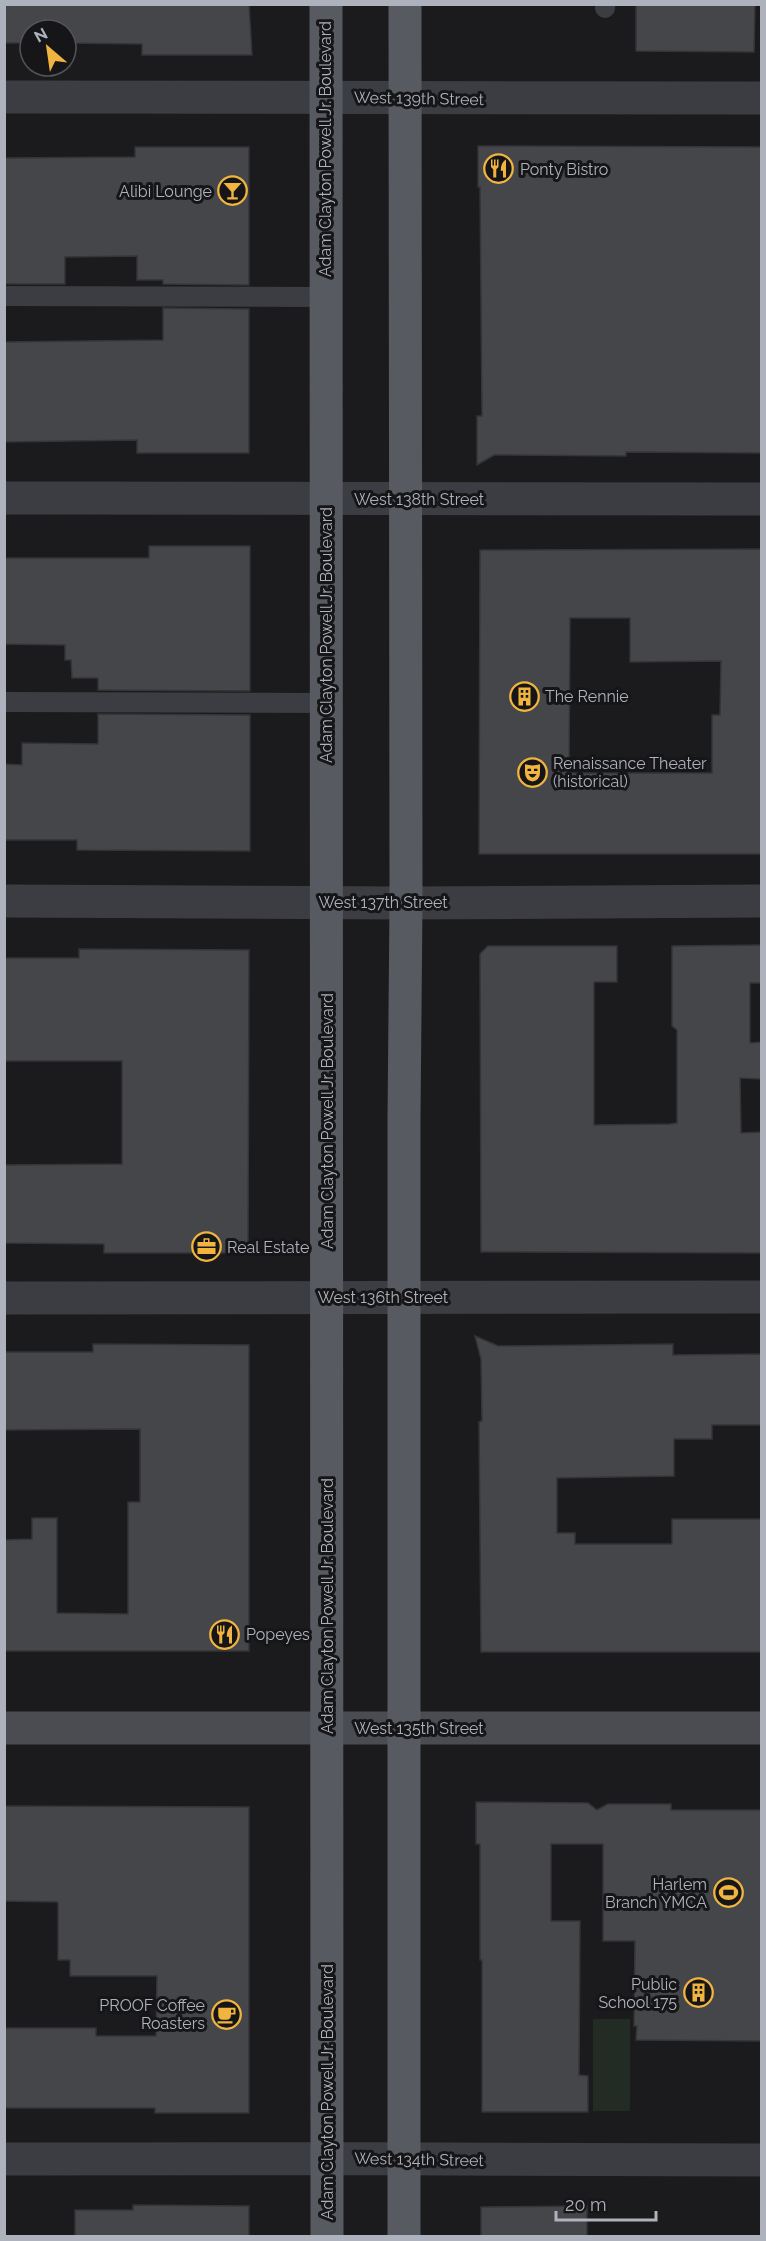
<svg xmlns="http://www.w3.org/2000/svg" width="766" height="2241" font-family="Raleway,sans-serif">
	<rect width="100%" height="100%" fill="#1b1b1d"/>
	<path fill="#222b24" d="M 593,2019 L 630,2019 L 630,2111 L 593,2111 Z"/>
	<path fill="#45464a" stroke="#353539" stroke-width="1.5" fill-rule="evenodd" d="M 4,4 L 249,4 L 252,55 L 142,55 L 142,44 L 66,43 L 66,30 L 30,30 L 30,43 L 4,43 Z
		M 636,5 L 755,5 L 754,52 L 636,51 Z
		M 478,146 L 762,147 L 762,453 L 626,452 L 626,456 L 494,455 L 477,465 L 477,416 L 482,416 L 480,187 L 478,187 Z
		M 135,147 L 249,147 L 249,285 L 163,284 L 163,280 L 137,280 L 137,256 L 65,257 L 65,284 L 4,284 L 4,158 L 135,157 Z
		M 163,308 L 249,309 L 249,453 L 137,453 L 137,440 L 4,442 L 4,342 L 163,340 Z
		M 149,546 L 250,546 L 250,691 L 98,690 L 98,678 L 72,678 L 71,660 L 65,660 L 65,645 L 4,644 L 4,558 L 149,558 Z
		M 762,549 L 762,854 L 479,854 L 480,550 ZM 570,618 L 630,618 L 630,662 L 721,661 L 720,715 L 712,715 L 712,773 L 569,773 Z
		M 98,714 L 250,715 L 250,851 L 77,850 L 77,840 L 4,840 L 4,764 L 22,765 L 22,743 L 98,744 Z
		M 762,945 L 762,983 L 750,983 L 750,1043 L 762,1042 L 762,1079 L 740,1078 L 741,1133 L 762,1132 L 762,1253 L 481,1252 L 480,954 L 488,946 L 617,946 L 617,982 L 594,982 L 594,1125 L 670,1124 L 677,1123 L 677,1030 L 672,1026 L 672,946 Z
		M 79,949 L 249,950 L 248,1253 L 104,1253 L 104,1244 L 4,1243 L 4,1165 L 122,1164 L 122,1061 L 4,1061 L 4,958 L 79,958 Z
		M 475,1336 L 498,1346 L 673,1344 L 673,1355 L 762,1354 L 762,1425 L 712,1425 L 712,1439 L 674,1439 L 674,1476 L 557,1478 L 557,1533 L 575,1533 L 575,1544 L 672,1544 L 672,1519 L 762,1519 L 762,1652 L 481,1652 L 479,1422 L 482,1421 L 481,1359 Z
		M 93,1344 L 249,1345 L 249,1651 L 4,1651 L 4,1540 L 32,1539 L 32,1518 L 57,1518 L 57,1613 L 128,1614 L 128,1502 L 140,1502 L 140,1429 L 4,1430 L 4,1352 L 93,1352 Z
		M 476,1802 L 588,1803 L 597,1810 L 608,1804 L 671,1804 L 671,1810 L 762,1810 L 762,2041 L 636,2040 L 637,2026 L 634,2026 L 635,1941 L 603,1941 L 603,1844 L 551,1844 L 551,1921 L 580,1921 L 579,2075 L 588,2076 L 588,2112 L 482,2112 L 482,1960 L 480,1960 L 480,1844 L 476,1844 Z
		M 4,1806 L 249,1807 L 249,2113 L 155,2113 L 155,2108 L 4,2108 L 4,2028 L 96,2028 L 96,2036 L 156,2036 L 157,1976 L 70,1976 L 70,1960 L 58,1960 L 58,1902 L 4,1901 Z
		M 133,2205 L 249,2206 L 249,2236 L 75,2236 L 75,2210 L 133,2210 Z
		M 587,2206 L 587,2236 L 481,2236 L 481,2207 Z"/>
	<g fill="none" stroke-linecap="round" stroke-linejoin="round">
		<path stroke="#3c3d42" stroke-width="20" d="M 605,4 L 605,8
			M 4,296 L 325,297
			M 4,702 L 326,703"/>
		<path stroke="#3c3d42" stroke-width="33" d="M 4,97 L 762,98
			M 4,498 L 762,499
			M 4,901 L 406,903 L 762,901
			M 4,1298 L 762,1297
			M 4,2159 C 257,2157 509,2160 762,2160"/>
		<path stroke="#4a4c52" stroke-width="33" d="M 4,1728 L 762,1728"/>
		<path stroke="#585a61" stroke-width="33" d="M 326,4 L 327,2236
			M 404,2236 L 404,1120 L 406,903 L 405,4"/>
	</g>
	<defs>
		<symbol id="restaurant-ring" viewBox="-11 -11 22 22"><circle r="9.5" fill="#161618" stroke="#f1b53f" stroke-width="1.5"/><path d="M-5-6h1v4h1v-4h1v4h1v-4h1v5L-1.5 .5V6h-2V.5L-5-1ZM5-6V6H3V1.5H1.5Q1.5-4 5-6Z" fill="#f1b53f"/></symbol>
		<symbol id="bar-ring" viewBox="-11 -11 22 22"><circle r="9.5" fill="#161618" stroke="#f1b53f" stroke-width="1.5"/><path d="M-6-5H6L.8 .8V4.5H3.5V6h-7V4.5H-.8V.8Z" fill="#f1b53f"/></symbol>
		<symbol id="building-ring" viewBox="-11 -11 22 22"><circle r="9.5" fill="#161618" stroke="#f1b53f" stroke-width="1.5"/><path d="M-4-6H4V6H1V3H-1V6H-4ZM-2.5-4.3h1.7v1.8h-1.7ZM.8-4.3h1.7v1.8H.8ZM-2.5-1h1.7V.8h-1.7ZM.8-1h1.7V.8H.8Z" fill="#f1b53f"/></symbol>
		<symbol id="theatre-ring" viewBox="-11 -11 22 22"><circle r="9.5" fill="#161618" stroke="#f1b53f" stroke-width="1.5"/><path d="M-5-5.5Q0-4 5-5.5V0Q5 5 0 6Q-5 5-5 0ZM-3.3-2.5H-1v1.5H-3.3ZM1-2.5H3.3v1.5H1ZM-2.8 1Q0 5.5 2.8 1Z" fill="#f1b53f"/></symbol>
		<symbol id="office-ring" viewBox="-11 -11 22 22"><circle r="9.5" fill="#161618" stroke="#f1b53f" stroke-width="1.5"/><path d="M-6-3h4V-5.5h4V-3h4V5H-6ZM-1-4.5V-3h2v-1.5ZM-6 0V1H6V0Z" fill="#f1b53f"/></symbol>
		<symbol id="stadium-ring" viewBox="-11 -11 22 22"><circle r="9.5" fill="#161618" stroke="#f1b53f" stroke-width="1.5"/><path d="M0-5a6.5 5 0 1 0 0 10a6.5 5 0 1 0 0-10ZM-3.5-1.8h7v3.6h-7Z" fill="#f1b53f"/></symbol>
		<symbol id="cafe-ring" viewBox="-11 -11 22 22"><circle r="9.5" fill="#161618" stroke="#f1b53f" stroke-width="1.5"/><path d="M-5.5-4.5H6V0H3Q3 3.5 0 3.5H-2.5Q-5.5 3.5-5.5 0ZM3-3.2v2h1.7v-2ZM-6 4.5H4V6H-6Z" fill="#f1b53f"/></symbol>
	</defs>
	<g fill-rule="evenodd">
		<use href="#restaurant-ring" x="482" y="152" width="33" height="33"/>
		<use href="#bar-ring" x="216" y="174" width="33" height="33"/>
		<use href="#building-ring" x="508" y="680" width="33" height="33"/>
		<use href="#theatre-ring" x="516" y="756" width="33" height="33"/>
		<use href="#office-ring" x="190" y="1230" width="33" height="33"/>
		<use href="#restaurant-ring" x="208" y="1618" width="33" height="33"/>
		<use href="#stadium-ring" x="712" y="1876" width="33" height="33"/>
		<use href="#building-ring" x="682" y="1976" width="33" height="33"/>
		<use href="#cafe-ring" x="210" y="1998" width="33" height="33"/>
	</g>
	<g text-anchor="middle" stroke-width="6" stroke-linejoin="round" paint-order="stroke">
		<g font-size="16" fill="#aeb2bc" stroke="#161618">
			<text transform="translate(419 98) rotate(1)" y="6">West 139th Street</text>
			<text transform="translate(325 149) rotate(-90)" y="6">Adam Clayton Powell Jr. Boulevard</text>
			<text x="419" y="505">West 138th Street</text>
			<text transform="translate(326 635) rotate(-90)" y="6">Adam Clayton Powell Jr. Boulevard</text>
			<text x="383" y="908">West 137th Street</text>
			<text transform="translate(327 1121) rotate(-90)" y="6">Adam Clayton Powell Jr. Boulevard</text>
			<text x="383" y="1303">West 136th Street</text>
			<text transform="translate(327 1606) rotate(-90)" y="6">Adam Clayton Powell Jr. Boulevard</text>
			<text x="419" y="1734">West 135th Street</text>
			<text transform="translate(327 2092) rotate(-90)" y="6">Adam Clayton Powell Jr. Boulevard</text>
			<text transform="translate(419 2159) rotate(1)" y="6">West 134th Street</text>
		</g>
		<g font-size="16" fill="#aeb2bc" stroke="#161618" text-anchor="start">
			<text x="520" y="175">Ponty Bistro</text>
			<text x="212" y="197" text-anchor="end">Alibi Lounge</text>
			<text x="545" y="702">The Rennie</text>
			<text x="553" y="769">Renaissance Theater<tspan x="553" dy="18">(historical)</tspan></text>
			<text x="227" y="1253">Real Estate</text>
			<text x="246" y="1640">Popeyes</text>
			<text x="707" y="1890" text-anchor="end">Harlem<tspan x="707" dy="18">Branch YMCA</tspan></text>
			<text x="677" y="1990" text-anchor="end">Public<tspan x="677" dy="18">School 175</tspan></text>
			<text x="205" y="2011" text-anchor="end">PROOF Coffee<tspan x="205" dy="18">Roasters</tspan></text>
		</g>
	</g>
	<rect width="766" height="2241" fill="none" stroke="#aeb2bc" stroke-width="12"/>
	<g transform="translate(48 48) rotate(331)"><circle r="28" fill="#161618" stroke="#53545a" stroke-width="1.5"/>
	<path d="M0-4.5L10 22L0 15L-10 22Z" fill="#f1b53f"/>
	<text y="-9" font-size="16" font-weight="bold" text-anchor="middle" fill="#aeb2bc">N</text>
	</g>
	<path d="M556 2211v9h100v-9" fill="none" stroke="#aeb2bc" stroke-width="3"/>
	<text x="565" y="2211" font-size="18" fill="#aeb2bc" stroke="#161618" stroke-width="4.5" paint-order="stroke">20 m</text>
</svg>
